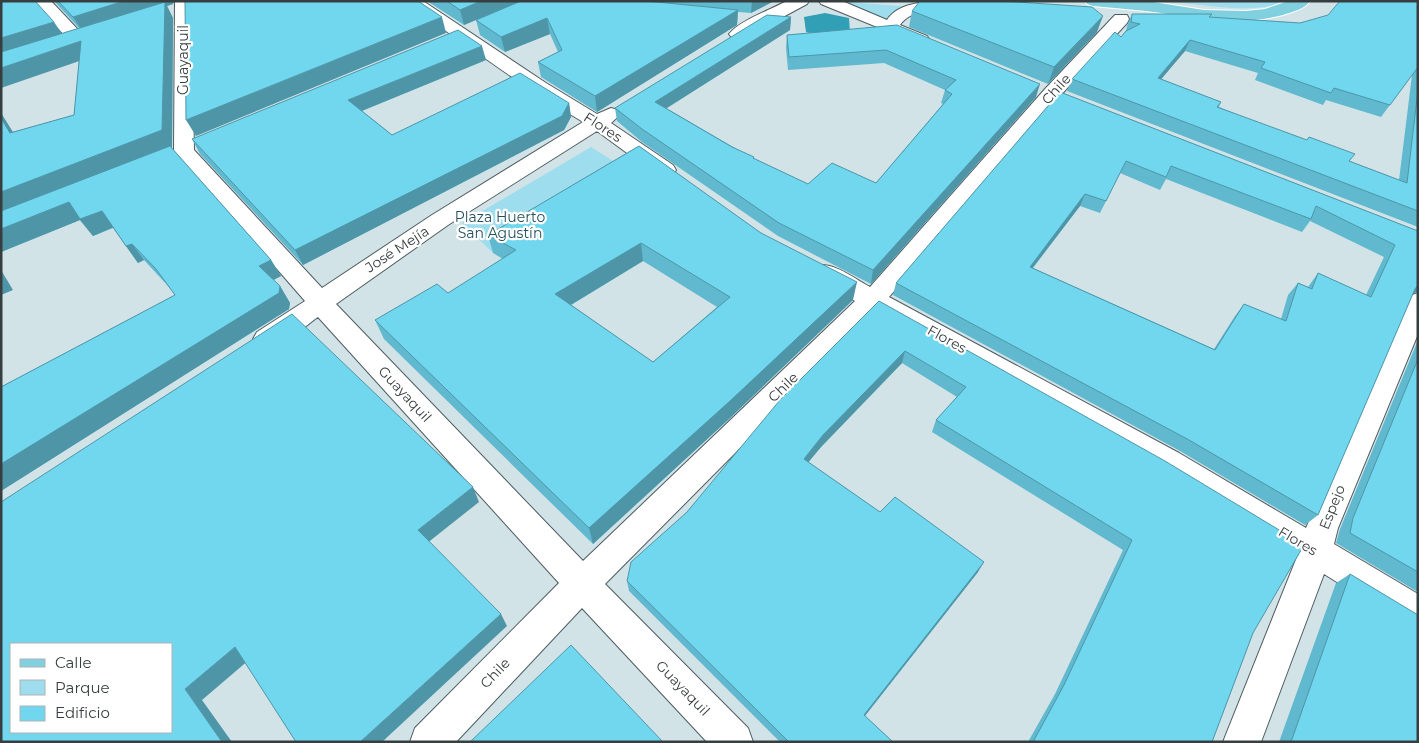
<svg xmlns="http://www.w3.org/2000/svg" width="1419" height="743" font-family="Montserrat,sans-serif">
	<rect width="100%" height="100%" fill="#d2e3e7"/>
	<path fill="#9edded" d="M 835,1 L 912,7 L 891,13 L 886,21 Z
		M 1157,1 L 1292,1 C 1250,16 1201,3 1157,1 Z
		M 591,147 L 629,171 L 493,253 L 462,223 Z"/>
	<path fill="#319fb6" d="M 825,13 L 849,18 L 850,32 L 828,38 L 806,32 L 804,17 Z"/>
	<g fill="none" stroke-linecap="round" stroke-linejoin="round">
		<defs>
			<path id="minor" d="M 34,1 L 51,1 L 84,36 L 87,40 L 84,44 L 78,45 L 72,44 Z
				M 175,1 L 191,1 L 194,150 L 322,288 L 432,215 L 583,122 L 532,91 L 403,1 L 423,1 L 546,83 L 597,114 L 611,108 L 618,110 L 621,114 L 611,123 L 673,165 L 676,170 L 673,175 L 665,176 L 657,175 L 597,131 L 448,225 L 336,304 L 583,561 L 855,301 L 814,278 L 811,272 L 814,266 C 833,261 853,278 870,287 L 1045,89 L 1115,15 L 1127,15 L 1129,19 L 1127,23 L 1059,97 L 889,297 L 1179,453 L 1306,528 L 1405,302 L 1409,296 L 1418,293 L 1418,334 L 1338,528 L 1334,544 L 1418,594 L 1418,630 L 1406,625 L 1324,574 L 1261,742 L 1223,742 L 1297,557 L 1157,471 L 875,312 L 605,584 L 748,728 L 753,742 L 707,742 L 582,608 L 456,742 L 410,742 L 415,728 L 559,583 L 318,317 C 301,329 278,352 257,346 L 253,339 L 257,332 L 305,301 L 174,151 Z
				M 787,1 L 809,1 L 807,4 L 744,38 L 738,39 L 732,38 L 729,34 C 739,21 772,9 787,1 Z
				M 819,1 L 842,1 L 887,20 C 899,1 933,0 953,3 L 955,7 L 953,11 C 944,13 937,9 928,10 C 918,11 905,17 900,25 L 927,36 L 930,40 L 927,44 L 921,45 L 821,4 Z"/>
			<path id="major" d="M 1085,1 L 1147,1 L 1204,10 L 1246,11 L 1265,9 L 1288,1 L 1310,1 C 1305,9 1292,12 1283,15 C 1237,27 1193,17 1146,11 C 1129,9 1111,8 1093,6 L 1087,4 Z"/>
		</defs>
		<use href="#minor" stroke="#4d5c60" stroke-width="2"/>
		<use href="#major" stroke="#fff" stroke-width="2"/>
		<use href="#minor" fill="#fff" fill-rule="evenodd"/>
		<use href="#major" fill="#81d0e0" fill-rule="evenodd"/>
	</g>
	<path fill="#60b9ce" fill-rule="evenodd" d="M 54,1 L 174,1 L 173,4 L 167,6 L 173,18 L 172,147 L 171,147 L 271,260 L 281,276 L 273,280 L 280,286 L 290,303 L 289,309 L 1,491 L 1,387 L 175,295 L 168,286 L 144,260 L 138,263 L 113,228 L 93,236 L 80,220 L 1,252 L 1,113 L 13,132 L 74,115 L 79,61 L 54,22 L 61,34 L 79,28 Z
		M 427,1 L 774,1 L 751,13 L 738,12 L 737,25 L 597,112 L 541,77 L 538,62 L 558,52 L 550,34 L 505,52 L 480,35 L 476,20 L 499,10 L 464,25 Z
		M 1418,1 L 1418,227 L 1067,91 L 1072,79 L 1121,37 L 1126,31 L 1127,26 L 1132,14 L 1210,17 L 1300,23 ZM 1185,51 L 1258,73 L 1255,80 L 1323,105 L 1326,100 L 1381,117 L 1412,75 L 1399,180 L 1349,161 L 1219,107 L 1221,102 L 1161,79 Z
		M 912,11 L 1097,32 L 1048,84 L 909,27 Z
		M 791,17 L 790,30 L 666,108 L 754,159 L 808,184 L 876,183 L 943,104 L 941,103 L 945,90 L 884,63 L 788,70 L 786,48 L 787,35 L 897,25 L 1036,97 L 871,284 L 778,236 L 642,142 L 617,121 L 615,108 Z
		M 486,60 L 362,111 L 392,135 L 569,103 L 571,117 L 564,130 L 303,265 L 200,154 L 192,139 Z
		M 1060,92 L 1418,231 L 1418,292 L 1413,293 L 1318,515 L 1305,525 L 1180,451 L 893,295 L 896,283 ZM 1120,173 L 1160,190 L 1166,179 L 1302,232 L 1310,221 L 1384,257 L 1366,295 L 1318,273 L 1308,287 L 1298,283 L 1288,295 L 1281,319 L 1244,304 L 1235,316 L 1214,349 L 1033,268 L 1080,206 L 1100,213 Z
		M 639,146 L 853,300 L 729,419 L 593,544 L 384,339 L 375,320 L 448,293 L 503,259 L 493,253 L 488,235 ZM 643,261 L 717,307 L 653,362 L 571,305 Z
		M 879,301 L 1253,633 L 1212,742 L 1028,742 L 1055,694 L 1123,550 L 932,432 L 936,420 L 957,397 L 902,363 L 821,447 L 808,462 L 880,512 L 978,572 L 865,716 L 893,742 L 780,742 L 629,591 L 627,581 L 687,512 Z
		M 1418,340 L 1418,592 L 1336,543 L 1340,529 Z
		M 1350,574 L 1418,742 L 1279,742 L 1336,583 Z"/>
	<path fill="#4e96a7" d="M 124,1 L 174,1 L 173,4 L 167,6 L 173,18 L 172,147 L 1,214 L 1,192 L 162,130 L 83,32 L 73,17 Z
		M 481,1 L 521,1 L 464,25 L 460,10 Z
		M 752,1 L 774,1 L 751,13 Z
		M 738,10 L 737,25 L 597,112 L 595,96 Z
		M 1103,16 L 1097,32 L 1048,84 L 1054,67 Z
		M 442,17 L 446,33 L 196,136 L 186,120 Z
		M 791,17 L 790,30 L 656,115 L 655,102 Z
		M 547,18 L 550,34 L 505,52 L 501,37 Z
		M 54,22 L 64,37 L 1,57 L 1,38 Z
		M 1190,40 L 1185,51 L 1152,90 L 1158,78 Z
		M 81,41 L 91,57 L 1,88 L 1,68 Z
		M 482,46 L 486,60 L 354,114 L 348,100 Z
		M 1040,84 L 1036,97 L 871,284 L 873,270 Z
		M 569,103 L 571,117 L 564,130 L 303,265 L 295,250 Z
		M 1,113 L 23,149 L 10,133 L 1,118 Z
		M 1085,194 L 1080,206 L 1024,279 L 1030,267 Z
		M 69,202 L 102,211 L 114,227 L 93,236 L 80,220 L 1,252 L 1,229 Z
		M 641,243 L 643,261 L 559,312 L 555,294 Z
		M 132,244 L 144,260 L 138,263 L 126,246 Z
		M 271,260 L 281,276 L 268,283 L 259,266 Z
		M 1,270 L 13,290 L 1,295 Z
		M 857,282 L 853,300 L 729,419 L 593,544 L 589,528 Z
		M 1418,285 L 1418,292 L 1408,294 Z
		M 280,286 L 290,303 L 289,309 L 1,491 L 1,464 Z
		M 905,351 L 902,363 L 821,447 L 802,470 L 804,459 L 823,435 Z
		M 473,487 L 479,502 L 426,544 L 418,530 Z
		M 984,562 L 978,572 L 860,722 L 864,715 Z
		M 501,614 L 507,626 L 382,742 L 360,742 Z
		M 235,647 L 250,659 L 202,700 L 232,742 L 222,742 L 185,689 Z"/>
	<path fill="#70d7ef" stroke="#4e96a7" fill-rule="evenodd" d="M 1,1 L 35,1 L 54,22 L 1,38 Z
		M 58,1 L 124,1 L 73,17 Z
		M 185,1 L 418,1 L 442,17 L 186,120 Z
		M 447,1 L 481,1 L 460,10 Z
		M 521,1 L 647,1 L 738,10 L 595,96 L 538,62 L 562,50 L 547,18 L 501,37 L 476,20 Z
		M 920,1 L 1002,1 L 1092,7 L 1103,16 L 1054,67 L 912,11 Z
		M 1340,1 L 1418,1 L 1418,67 L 1390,105 L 1334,88 L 1331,93 L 1261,68 L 1265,62 L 1190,40 L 1158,78 L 1221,102 L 1217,107 L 1307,140 L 1309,137 L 1355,154 L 1349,161 L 1407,183 L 1418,90 L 1418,211 L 1072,79 L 1115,32 L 1121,37 L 1126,31 L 1140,24 L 1131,22 L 1132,14 L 1212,14 L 1209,17 L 1300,23 L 1328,15 Z
		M 165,2 L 162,130 L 1,192 L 1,118 L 10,133 L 74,115 L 81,41 L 1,68 L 1,52 Z
		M 767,15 L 791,17 L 655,102 L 732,147 L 754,157 L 753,158 L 808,184 L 832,163 L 876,183 L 952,94 L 945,90 L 956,80 L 886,50 L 789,57 L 787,35 L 897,25 L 1040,84 L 873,270 L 779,223 L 642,129 L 615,108 Z
		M 458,30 L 482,46 L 348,100 L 392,135 L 520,73 L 569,103 L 562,116 L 295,250 L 192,139 Z
		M 1060,92 L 1418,231 L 1418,285 L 1415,289 L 1318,515 L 1189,440 L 896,283 ZM 1126,161 L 1166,177 L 1171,166 L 1311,219 L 1316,206 L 1395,245 L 1371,297 L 1318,273 L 1312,289 L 1298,283 L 1286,321 L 1244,304 L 1215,350 L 1030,267 L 1085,194 L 1106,201 Z
		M 170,146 L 271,260 L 259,266 L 280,286 L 279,293 L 1,464 L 1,387 L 175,295 L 156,269 L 132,244 L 126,246 L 102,211 L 80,219 L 69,202 L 1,229 L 1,211 Z
		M 639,146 L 761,233 L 857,282 L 730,401 L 589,528 L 375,320 L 437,284 L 448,293 L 516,250 L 488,235 ZM 641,243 L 730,297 L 653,362 L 555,294 Z
		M 879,301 L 1165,461 L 1304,545 L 1253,633 L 1212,742 L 1033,742 L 1064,685 L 1132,540 L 936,420 L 966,387 L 905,351 L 823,435 L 804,459 L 880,512 L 895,497 L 984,562 L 864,715 L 893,742 L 789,742 L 627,581 L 631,562 L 687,512 L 780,400 Z
		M 292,314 L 473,487 L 418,530 L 501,614 L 360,742 L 296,742 L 235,647 L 185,689 L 222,742 L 1,742 L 1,502 ZM 11,644 L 171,644 L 171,732 L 11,732 Z
		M 1418,359 L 1418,572 L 1350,533 L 1353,518 Z
		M 1350,574 L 1418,615 L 1418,742 L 1291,742 Z
		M 571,645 L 663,742 L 470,742 Z"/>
	<g text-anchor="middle" stroke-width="4.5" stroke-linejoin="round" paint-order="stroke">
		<g font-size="14" fill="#373e3f" stroke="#fff">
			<text transform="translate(183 60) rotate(-90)" y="5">Guayaquil</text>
			<text transform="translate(1056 89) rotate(-48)" y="5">Chile</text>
			<text transform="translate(603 127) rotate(33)" y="5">Flores</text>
			<text transform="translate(397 249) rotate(-33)" y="5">José Mejía</text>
			<text transform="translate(947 339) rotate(29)" y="5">Flores</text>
			<text transform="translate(783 387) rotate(-44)" y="5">Chile</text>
			<text transform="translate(405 394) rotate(47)" y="5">Guayaquil</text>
			<text transform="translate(1332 507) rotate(-68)" y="5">Espejo</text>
			<text transform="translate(1298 541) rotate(31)" y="5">Flores</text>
			<text transform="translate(495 673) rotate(-46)" y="5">Chile</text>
			<text transform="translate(683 688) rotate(46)" y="5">Guayaquil</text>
		</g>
		<g font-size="14" fill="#23515b" stroke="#fff">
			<text x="500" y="222">Plaza Huerto<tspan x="500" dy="16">San Agustín</tspan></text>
		</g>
	</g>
	<rect width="1419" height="743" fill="none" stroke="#373e3f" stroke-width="5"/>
	<rect x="10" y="643" width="162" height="90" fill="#ffffff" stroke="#afb2b2"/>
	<rect x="20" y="659" width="25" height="8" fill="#81d0e0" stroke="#afb2b2"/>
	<text x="55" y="668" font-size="15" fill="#373e3f">Calle</text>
	<rect x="20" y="680" width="25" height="15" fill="#9edded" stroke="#afb2b2"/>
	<text x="55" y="693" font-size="15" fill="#373e3f">Parque</text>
	<rect x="20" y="706" width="25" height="15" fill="#70d7ef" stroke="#afb2b2"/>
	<text x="55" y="718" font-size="15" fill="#373e3f">Edificio</text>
</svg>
